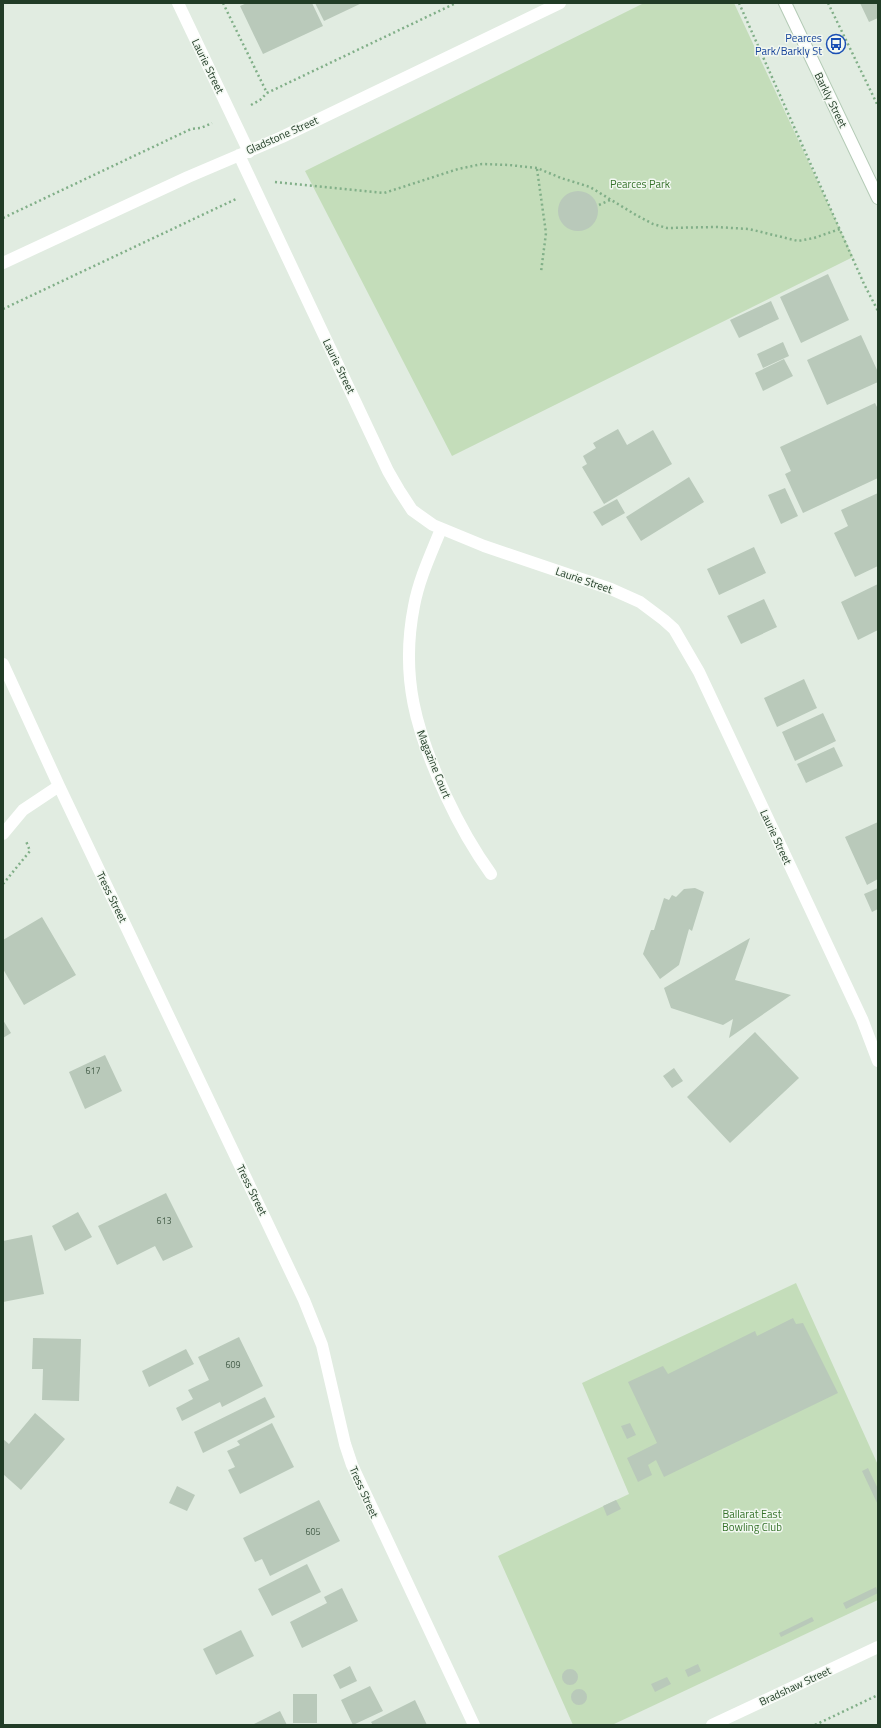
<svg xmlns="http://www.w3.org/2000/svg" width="881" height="1728" font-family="'Titillium Web',sans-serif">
	<rect width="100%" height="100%" fill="#e1ece1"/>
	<path fill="#c4ddba" d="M 644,3 L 734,3 L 853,257 L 452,456 L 305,171 Z
		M 796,1283 L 878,1465 L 878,1600 L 612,1725 L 573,1725 L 498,1556 L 629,1494 L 582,1383 Z"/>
	<path fill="#b9c9ba" d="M 247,3 L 312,3 L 323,26 L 263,54 L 240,6 Z
		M 315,3 L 362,3 L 324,21 Z
		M 860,3 L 878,3 L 878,18 L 869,22 Z
		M558 211a20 20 0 1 1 40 0a20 20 0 1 1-40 0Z
		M 828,274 L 849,320 L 801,343 L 780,297 Z
		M 771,301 L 779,319 L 739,338 L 730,320 Z
		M 861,335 L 878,372 L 878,382 L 827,405 L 807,360 Z
		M 783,342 L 789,356 L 763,368 L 757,354 Z
		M 784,359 L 793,376 L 763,391 L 755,373 Z
		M 875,403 L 878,409 L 878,478 L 803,513 L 785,474 L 791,471 L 780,447 Z
		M 618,429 L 627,445 L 653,430 L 672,464 L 604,504 L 582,467 L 587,464 L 583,456 L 596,448 L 593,443 Z
		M 689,477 L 704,502 L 641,541 L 626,517 Z
		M 785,488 L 798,516 L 781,524 L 768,495 Z
		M 878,493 L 878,566 L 855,577 L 834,533 L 848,526 L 841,510 Z
		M 617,499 L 625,513 L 602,526 L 593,512 Z
		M 754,547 L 766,573 L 719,595 L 707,569 Z
		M 878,584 L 878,630 L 858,640 L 841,602 Z
		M 764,599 L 777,627 L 741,644 L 727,616 Z
		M 804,679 L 817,708 L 777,727 L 764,698 Z
		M 823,713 L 836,741 L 795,761 L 782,732 Z
		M 834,747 L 843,766 L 806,783 L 797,764 Z
		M 878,822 L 878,879 L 867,885 L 845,837 Z
		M 695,888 L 704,892 L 692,931 L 689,929 L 679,965 L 660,979 L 643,954 L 651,930 L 654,930 L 664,898 L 669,900 L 672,895 L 676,897 L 684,889 Z
		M 878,888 L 878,909 L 872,912 L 864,894 Z
		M 42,917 L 76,975 L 24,1005 L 3,969 L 3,940 Z
		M 750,938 L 735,980 L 791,995 L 729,1038 L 733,1019 L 723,1025 L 671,1008 L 664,988 Z
		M 3,1020 L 11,1033 L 3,1038 Z
		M 755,1032 L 799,1078 L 730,1143 L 687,1097 Z
		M 105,1055 L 122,1091 L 85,1109 L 69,1072 Z
		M 674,1068 L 683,1081 L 672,1088 L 663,1076 Z
		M 166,1193 L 193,1247 L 163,1261 L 155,1246 L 117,1265 L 98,1226 Z
		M 78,1212 L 92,1237 L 65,1251 L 52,1226 Z
		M 32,1235 L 44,1294 L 3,1302 L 3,1241 Z
		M 793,1318 L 796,1324 L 803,1323 L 838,1393 L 664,1477 L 656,1460 L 648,1465 L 652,1475 L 638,1482 L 627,1458 L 657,1443 L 628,1382 L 663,1366 L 668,1374 L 755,1331 L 757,1336 Z
		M 239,1337 L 263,1386 L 222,1407 L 220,1402 L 182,1421 L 176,1408 L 193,1399 L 188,1390 L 209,1380 L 198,1357 Z
		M 33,1338 L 81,1339 L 79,1401 L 42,1400 L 43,1369 L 32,1369 Z
		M 186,1349 L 194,1364 L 149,1387 L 142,1371 Z
		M 265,1397 L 275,1417 L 203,1453 L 194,1432 Z
		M 35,1413 L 65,1439 L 21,1490 L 3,1474 L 3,1439 L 9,1444 Z
		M 272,1423 L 294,1467 L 240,1494 L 228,1470 L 235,1467 L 227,1451 L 240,1445 L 237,1441 Z
		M 630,1423 L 636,1435 L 627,1439 L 621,1426 Z
		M 868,1468 L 878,1489 L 878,1505 L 862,1471 Z
		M 177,1486 L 195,1495 L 187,1511 L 169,1503 Z
		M 319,1500 L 340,1541 L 270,1576 L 262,1559 L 255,1562 L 243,1538 Z
		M 616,1500 L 621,1509 L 607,1516 L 603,1506 Z
		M 307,1564 L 321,1592 L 272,1616 L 258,1589 Z
		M 876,1587 L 878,1593 L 846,1609 L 843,1603 Z
		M 342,1588 L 358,1621 L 302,1648 L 290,1622 L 327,1603 L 324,1597 Z
		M 812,1617 L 814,1621 L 781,1637 L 779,1633 Z
		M 241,1630 L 254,1656 L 216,1675 L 203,1649 Z
		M 698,1664 L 701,1671 L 688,1677 L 685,1670 Z
		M 350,1666 L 357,1681 L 340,1689 L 333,1675 Z
		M562 1677a8 8 0 1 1 16 0a8 8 0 1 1-16 0Z
		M 667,1677 L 671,1684 L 655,1692 L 651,1684 Z
		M 370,1686 L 383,1711 L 353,1725 L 341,1700 Z
		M571 1697a8 8 0 1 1 16 0a8 8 0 1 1-16 0Z
		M 293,1694 L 317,1694 L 317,1723 L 293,1723 Z
		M 415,1700 L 427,1725 L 373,1725 L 371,1722 Z
		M 280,1711 L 287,1725 L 252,1725 Z"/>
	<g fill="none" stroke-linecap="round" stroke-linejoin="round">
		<defs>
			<path id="secondary" d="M 785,3 L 878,198"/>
		</defs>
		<use href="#secondary" stroke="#b4cbb6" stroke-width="14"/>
		<path stroke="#81af88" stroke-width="2.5" stroke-dasharray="2 3" stroke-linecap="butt" d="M 223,3 L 267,93
			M 739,3 L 864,284 L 878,311
			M 828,3 L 878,106
			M 251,105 L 260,100 L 267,93 L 456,3
			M 537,169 L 546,233 L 541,272
			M 275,182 L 384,193 L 458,169 L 482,164 L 509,165 L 537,168 L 561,178 L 590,187 L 636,215 L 653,224 L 667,228 L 716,227 L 749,229 L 798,241 L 814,238 L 840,229
			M 599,205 L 610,200
			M 3,218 L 191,129 L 201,128 L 212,123
			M 3,309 L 236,199
			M 3,884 L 30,851 L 26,841
			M 815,1725 L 878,1695"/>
		<path stroke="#fff" stroke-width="12" d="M 178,3 L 249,152
			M 239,155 L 388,471 L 399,490 L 412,510 L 433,525 L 484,546 L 611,589 L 640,602 L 664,620 L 674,629 L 699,672 L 862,1019 L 878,1061
			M 3,263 L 188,177 L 282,137 L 560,3
			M 441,529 C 431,554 419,579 414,606 C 400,677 416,731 446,796 C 459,824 473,849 491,874
			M 3,664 L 59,786 L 304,1300 L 322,1345 L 345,1444 L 352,1465 L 474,1725
			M 3,834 L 23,810 L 59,786
			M 712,1725 L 878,1647"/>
		<use href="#secondary" stroke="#fff" stroke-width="12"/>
	</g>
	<defs>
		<symbol id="bus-ring" viewBox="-11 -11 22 22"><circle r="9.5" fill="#f2f8f1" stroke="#1a4fb4" stroke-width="1.5"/><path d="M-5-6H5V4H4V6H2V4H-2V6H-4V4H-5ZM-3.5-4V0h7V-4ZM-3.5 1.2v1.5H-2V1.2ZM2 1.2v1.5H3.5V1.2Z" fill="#1a4fb4"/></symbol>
	</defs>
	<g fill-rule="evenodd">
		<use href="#bus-ring" x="825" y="33" width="22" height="22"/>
	</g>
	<g text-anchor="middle" stroke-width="3" stroke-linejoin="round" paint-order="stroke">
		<g font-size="9" fill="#475f4b">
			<text x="93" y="1074">617</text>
			<text x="164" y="1224">613</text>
			<text x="233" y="1368">609</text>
			<text x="313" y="1535">605</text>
		</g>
		<g font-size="11" fill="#164399" stroke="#f2f8f1" text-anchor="end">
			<text x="822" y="42">Pearces<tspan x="822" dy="13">Park/Barkly St</tspan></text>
		</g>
		<g font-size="11" fill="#213c26" stroke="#f2f8f1">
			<text transform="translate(208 66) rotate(64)" y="4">Laurie Street</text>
			<text transform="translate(831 100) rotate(64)" y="4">Barkly Street</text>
			<text transform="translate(282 135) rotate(-24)" y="4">Gladstone Street</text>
			<text transform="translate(339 366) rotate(64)" y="4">Laurie Street</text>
			<text transform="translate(584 580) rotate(19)" y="4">Laurie Street</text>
			<text transform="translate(434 764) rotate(68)" y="4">Magazine Court</text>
			<text transform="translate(776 837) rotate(65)" y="4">Laurie Street</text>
			<text transform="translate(112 897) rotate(64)" y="4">Tress Street</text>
			<text transform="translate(252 1190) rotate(64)" y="4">Tress Street</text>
			<text transform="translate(364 1492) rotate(66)" y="4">Tress Street</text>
			<text transform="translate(795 1686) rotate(-25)" y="4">Bradshaw Street</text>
		</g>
		<g font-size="11" fill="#37732c" stroke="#f2f8f1">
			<text x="640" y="188">Pearces Park</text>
			<text x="752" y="1518">Ballarat East<tspan x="752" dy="13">Bowling Club</tspan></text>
		</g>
	</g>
	<rect width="881" height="1728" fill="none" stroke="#213c26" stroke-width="8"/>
</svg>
